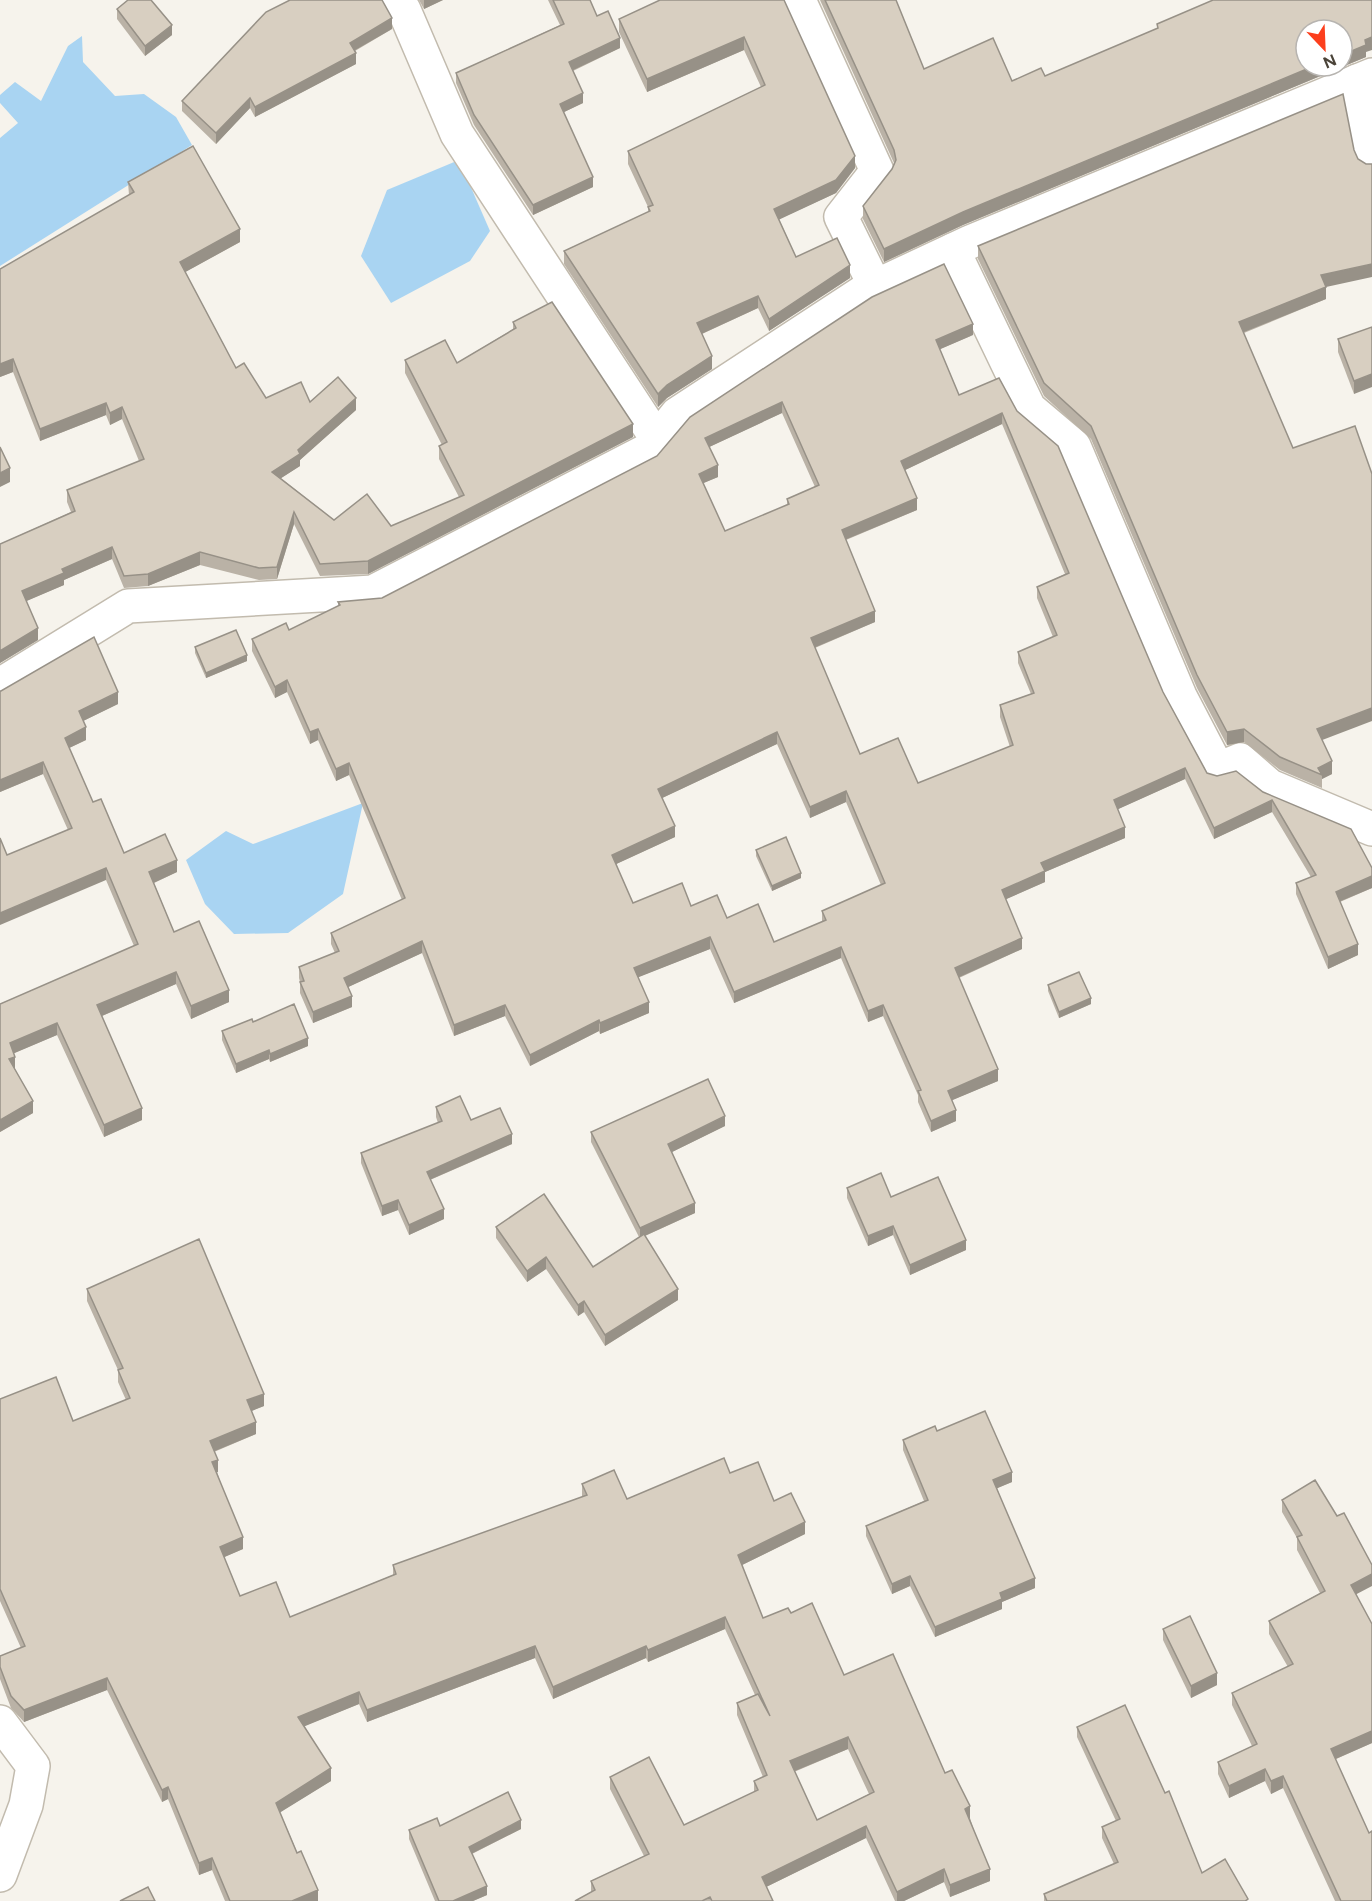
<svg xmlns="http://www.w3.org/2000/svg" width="1372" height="1901" viewBox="0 0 1372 1901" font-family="Figtree,sans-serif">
<rect width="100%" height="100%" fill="#f6f3ec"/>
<g fill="#a9d4f2">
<polygon points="82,36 83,62 115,96 144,94 176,117 192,145 0,266 0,138 18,123 0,103 0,95 15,82 41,101 68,46"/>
<polygon points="459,160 490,231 470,261 391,303 361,256 387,190"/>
<polygon points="363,803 343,894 288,933 234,934 205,904 186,860 226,831 253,844"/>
</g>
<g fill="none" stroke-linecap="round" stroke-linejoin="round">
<g stroke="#c2bbae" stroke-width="36">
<g id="street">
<polyline points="397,0 404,10 457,134 657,439"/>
<polyline points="799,0 877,171 841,217 875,286"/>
<polyline points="1357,81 1372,159"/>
<polyline points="953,250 1029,408 1074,446 1180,696 1218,769 1240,760 1270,786 1372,829"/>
<polyline points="0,685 128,606 373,592 648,450 677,414 863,292 970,242 1372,75"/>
<polyline points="0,1722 33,1766 26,1805 0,1875"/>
</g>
</g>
<use href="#street" stroke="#fff" stroke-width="33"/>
</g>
<g fill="#bab2a6" fill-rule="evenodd">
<polygon points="419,0 443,0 424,9"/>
<polygon points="548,0 590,0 597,16 620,48 573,71 583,103 564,112 593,187 533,215 474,125 456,83 456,73 560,25"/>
<polygon points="784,0 855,168 836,193 779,219 796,257 850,278 769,331 758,308 702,334 712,369 667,398 658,407 564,264 564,251 648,212 648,207 628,164 628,151 761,87 744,50 647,92 619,32 619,19"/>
<polygon points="820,0 896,0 924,69 1012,81 1045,76 1157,29 1157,24 1366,52 1366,57 963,225 884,262 863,219 863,206 892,169 894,163"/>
<polygon points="117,9 172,35 145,56 117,19"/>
<polygon points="392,29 355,51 356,64 255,117 250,108 216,144 182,111 182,101"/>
<polygon points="128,182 240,242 185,272 236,368 266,398 310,402 356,410 300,460 300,466 281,478 334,520 391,526 459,497 439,459 439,446 442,445 405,373 405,360 457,363 513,329 513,322 633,437 368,574 320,576 294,524 277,579 259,580 200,565 148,586 124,588 112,559 64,580 64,585 26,601 38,640 0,663 0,544 71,512 67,502 67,490 139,461 122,419 110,425 106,415 40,441 13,372 0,377 0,269 129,195"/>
<polygon points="978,246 1326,287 1326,299 1244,333 1322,740 1332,774 1322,779 1322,788 1280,770 1244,742 1227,745 1197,688 1091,439 1044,396 978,259"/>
<polygon points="1372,327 1354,394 1338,352 1338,339"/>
<path d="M973,335L940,349L959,395L999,378L1163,692L1207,773L1263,792L1372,868V888L1340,902L1358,955L1328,969L1296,894V883L1311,877L1272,812L1214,839L1185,779L1118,809L1125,838L1045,872V882L1006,899L1022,949L959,978L998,1081L952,1100L956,1121L931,1132L918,1102V1095L883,1016L868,1022L841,958L734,1003L710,949L638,977L649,1013L600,1034L599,1031L530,1066L505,1016L454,1036L422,953L348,987L352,1007L313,1023L300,993V982L299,978V967L335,953L331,944V933L402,900L349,775L336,781L318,740L310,744L287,692L275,698L252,651V639L289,630L338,606V602L382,598L657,456L690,417ZM782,413L815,487L787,499V505L725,531L703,483L718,477L709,447ZM1002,424L1065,574L1037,587V598L1053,637L1018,652V663L1031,694L1000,705V717L1010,747L918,783L860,754L815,648L875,622L846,540L917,510L905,470ZM777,744L810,818L846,802L881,885L822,911V922L774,942L727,918L691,906L633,903L616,864L675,837L662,798Z"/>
<polygon points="195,647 247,661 206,678 195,653"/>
<polygon points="0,691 118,704 83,721 86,740 69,748 93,802 124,853 177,872 154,883 174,932 229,1002 191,1019 176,984 102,1016 142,1120 104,1137 57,1035 14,1053 15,1069 33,1113 0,1132 0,1004 134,946 106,880 7,855 68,830 43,774 0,792"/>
<polygon points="756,850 801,878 772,891 756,856"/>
<polygon points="1048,985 1091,1004 1059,1018 1048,991"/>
<polygon points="253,1022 308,1046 270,1062 269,1059 236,1073 222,1040 222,1031"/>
<polygon points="436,1107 471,1120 512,1144 430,1180 444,1219 409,1235 398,1210 382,1216 361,1163 361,1153 438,1123 436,1117"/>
<polygon points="725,1126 672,1152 695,1213 645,1236 678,1300 605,1346 584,1312 578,1316 546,1269 527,1282 496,1238 496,1227 593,1267 639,1237 591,1142 591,1132"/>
<polygon points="847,1188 966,1250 910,1275 893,1235 868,1246 847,1198"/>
<path d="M87,1289L264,1406L251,1411L256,1434L214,1452L218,1472H217L243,1549L224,1557L240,1596L290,1617L393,1575V1565L582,1497V1484L627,1499L730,1473L774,1501L805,1534L742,1565L763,1618L791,1613L844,1675L945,1773L970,1818L990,1881L950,1897L944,1882L904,1901H895L866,1838L766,1887L773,1901H575L591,1892V1881L644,1856L610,1789V1777L684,1825L754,1792V1781L763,1777L737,1715V1703L755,1695L725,1629L648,1662L646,1658L553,1699L535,1658L367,1722L359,1704L304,1726L331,1781L280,1812L318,1901H225L212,1870L199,1875L168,1799L162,1802L107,1690L24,1722L11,1708L0,1679V1656L21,1648L0,1601V1399L73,1421L126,1400L118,1382V1370L87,1301ZM848,1749L869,1794L817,1820L794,1772Z"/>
<polygon points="937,1431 1012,1482 997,1488 1035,1588 1002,1602 1002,1609 935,1637 910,1586 892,1594 866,1536 866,1526 924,1501 903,1450 903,1440"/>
<polygon points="1282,1500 1356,1595 1372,1624 1372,1743 1336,1759 1372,1901 1335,1901 1283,1788 1271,1794 1265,1781 1229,1798 1218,1774 1218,1762 1252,1746 1232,1705 1232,1693 1288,1667 1269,1634 1269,1621 1320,1593 1297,1550 1297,1538 1282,1512"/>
<polygon points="1163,1629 1217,1685 1191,1698 1163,1640"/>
<polygon points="1077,1727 1202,1873 1248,1901 1044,1901 1044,1894 1114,1864 1102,1838 1102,1827 1116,1821 1077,1737"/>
<polygon points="440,1826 521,1829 472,1854 487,1895 473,1901 435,1901 409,1839 409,1830"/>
</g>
<g fill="#979187">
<polygon points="424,0 443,0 424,9"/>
<polygon points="392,18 392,29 350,53 350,43"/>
<polygon points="172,25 172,35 145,56 145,46"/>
<polygon points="744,37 744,50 647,92 647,79"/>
<polygon points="1372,37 1372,50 1366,52 1366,57 963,225 884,262 884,249 963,212 1314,66 1342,66 1342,55 1365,40"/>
<polygon points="620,38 620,48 569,72 569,62"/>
<polygon points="356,53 356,64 255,117 255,107"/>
<polygon points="583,93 583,103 560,114 560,104"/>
<polygon points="250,98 250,108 216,144 216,133"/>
<polygon points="855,156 855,168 836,193 774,222 774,209"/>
<polygon points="593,177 593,187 533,215 533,205"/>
<polygon points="240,229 240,242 180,275 180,262"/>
<polygon points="1372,264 1372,277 1326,287 1326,299 1239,334 1239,322 1321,275"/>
<polygon points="850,265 850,278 769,331 769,319"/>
<polygon points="758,296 758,308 697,336 697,323"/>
<polygon points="973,324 973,335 936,351 936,340"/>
<polygon points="712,356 712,369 667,398 658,407 658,394 667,385"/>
<polygon points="13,359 13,372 0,377 0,364"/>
<polygon points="1372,374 1372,387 1354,394 1354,381"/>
<polygon points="356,398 356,410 300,460 300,466 272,484 272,472 298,450"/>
<polygon points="782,402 782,413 705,449 705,438"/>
<polygon points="106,403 106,415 40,441 40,429"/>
<polygon points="122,407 122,419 110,425 110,413"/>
<polygon points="1002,413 1002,424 901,472 901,461"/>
<polygon points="633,424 633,437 368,574 368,561"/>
<polygon points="718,465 718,477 699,485 699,474"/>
<polygon points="10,468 10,482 0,487 0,473"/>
<polygon points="917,498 917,510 842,541 842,530"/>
<polygon points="294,512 294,524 277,579 277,567"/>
<polygon points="112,547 112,559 64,580 64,585 22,603 22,591 62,569"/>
<polygon points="200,552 200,565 148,586 148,574"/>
<polygon points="875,611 875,622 811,649 811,638"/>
<polygon points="38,628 38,640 0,663 0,651"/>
<polygon points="247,655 247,661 206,678 206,673"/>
<polygon points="287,680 287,692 275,698 275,687"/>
<polygon points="118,692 118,704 79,723 79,711"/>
<polygon points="1372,708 1372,721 1317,742 1317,729"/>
<polygon points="86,727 86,740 65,750 65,738"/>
<polygon points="318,729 318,740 310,744 310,732"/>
<polygon points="1244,729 1244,742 1227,745 1227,732"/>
<polygon points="777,732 777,744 658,800 658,789"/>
<polygon points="1332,761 1332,774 1322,779 1322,775 1318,768"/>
<polygon points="43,762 43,774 0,792 0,780"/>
<polygon points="349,763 349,775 336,781 336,769"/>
<polygon points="1185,768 1185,779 1114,811 1114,800"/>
<polygon points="846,791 846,802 810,818 810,807"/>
<polygon points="1272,800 1272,812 1214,839 1214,828"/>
<polygon points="675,826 675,837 612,866 612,855"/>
<polygon points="1125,827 1125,838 1045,872 1045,882 1002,901 1002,890 1041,863"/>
<polygon points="177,860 177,872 149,885 149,872"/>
<polygon points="106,868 106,880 0,925 0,913"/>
<polygon points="801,873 801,878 772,891 772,886"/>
<polygon points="1372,876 1372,888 1336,903 1336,892"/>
<polygon points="710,937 710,949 634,979 634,968"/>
<polygon points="1022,938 1022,949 955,979 955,968"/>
<polygon points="422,941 422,953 344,989 344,978"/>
<polygon points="1358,944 1358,955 1328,969 1328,957"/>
<polygon points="841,947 841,958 734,1003 734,992"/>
<polygon points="176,972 176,984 97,1018 97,1005"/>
<polygon points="229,990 229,1002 191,1019 191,1006"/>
<polygon points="352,996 352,1007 313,1023 313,1012"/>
<polygon points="1091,998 1091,1004 1059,1018 1059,1012"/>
<polygon points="649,1002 649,1013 600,1034 600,1023"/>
<polygon points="505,1005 505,1016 454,1036 454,1025"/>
<polygon points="883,1005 883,1016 868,1022 868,1011"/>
<polygon points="599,1020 599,1031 530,1066 530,1055"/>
<polygon points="57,1023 57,1035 10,1055 10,1043"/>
<polygon points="308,1038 308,1046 270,1062 270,1054"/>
<polygon points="269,1050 269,1059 236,1073 236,1064"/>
<polygon points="15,1057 15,1069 9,1059"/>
<polygon points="998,1069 998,1081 948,1102 948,1091"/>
<polygon points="33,1101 33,1113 0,1132 0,1120"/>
<polygon points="142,1108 142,1120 104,1137 104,1125"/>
<polygon points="956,1110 956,1121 931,1132 931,1121"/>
<polygon points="725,1116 725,1126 668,1154 668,1144"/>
<polygon points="512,1134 512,1144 427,1181 427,1172"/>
<polygon points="398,1200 398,1210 382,1216 382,1206"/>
<polygon points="695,1203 695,1213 640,1238 640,1228"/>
<polygon points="444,1209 444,1219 409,1235 409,1225"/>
<polygon points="893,1226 893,1235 868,1246 868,1236"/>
<polygon points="966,1240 966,1250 910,1275 910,1265"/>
<polygon points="546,1257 546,1269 527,1282 527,1271"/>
<polygon points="678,1289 678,1300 605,1346 605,1335"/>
<polygon points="584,1301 584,1312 578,1316 578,1305"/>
<polygon points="264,1394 264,1406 247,1413 247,1400"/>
<polygon points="256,1422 256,1434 210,1453 210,1441"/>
<polygon points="218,1460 218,1472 212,1474 212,1462"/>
<polygon points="1012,1472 1012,1482 993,1490 993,1480"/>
<polygon points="805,1522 805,1534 738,1567 738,1555"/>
<polygon points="243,1537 243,1549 220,1559 220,1547"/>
<polygon points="1372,1574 1372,1586 1351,1597 1351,1585"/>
<polygon points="910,1576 910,1586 892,1594 892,1584"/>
<polygon points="1035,1578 1035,1588 1002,1602 1002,1609 935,1637 935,1627 1000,1593"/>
<polygon points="725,1617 725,1629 648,1662 648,1650"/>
<polygon points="535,1646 535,1658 367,1722 367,1710"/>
<polygon points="646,1646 646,1658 553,1699 553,1687"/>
<polygon points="1217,1673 1217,1685 1191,1698 1191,1686"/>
<polygon points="107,1678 107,1690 24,1722 24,1710"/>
<polygon points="359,1692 359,1704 298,1729 298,1717"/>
<polygon points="1372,1731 1372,1743 1331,1761 1331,1749"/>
<polygon points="848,1737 848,1749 790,1773 790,1761"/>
<polygon points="331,1768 331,1781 276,1815 276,1803"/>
<polygon points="1265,1769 1265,1781 1229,1798 1229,1786"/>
<polygon points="1283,1776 1283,1788 1271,1794 1271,1781"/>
<polygon points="168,1787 168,1799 162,1802 162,1790"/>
<polygon points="970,1806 970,1818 965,1821 965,1809"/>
<polygon points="521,1820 521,1829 469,1855 469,1847"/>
<polygon points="866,1826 866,1838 762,1889 762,1877"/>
<polygon points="212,1858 212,1870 199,1875 199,1863"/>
<polygon points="944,1869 944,1882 904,1901 897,1901 897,1892"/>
<polygon points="990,1869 990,1881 950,1897 950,1885"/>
<polygon points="487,1886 487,1895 473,1901 453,1901"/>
<polygon points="318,1890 318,1901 292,1901"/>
</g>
<g fill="#d8cfc1" stroke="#979187" stroke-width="1.5" fill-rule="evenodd">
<polygon points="128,0 151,0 172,25 145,46 117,9"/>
<polygon points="290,0 382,0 392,18 350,43 356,53 255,107 250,98 216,133 182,101 266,12"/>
<polygon points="553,0 590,0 597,16 608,11 620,38 569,62 583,93 560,104 593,177 533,205 474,115 456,73 564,24"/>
<polygon points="660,0 784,0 855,156 836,180 774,209 796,257 837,238 850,265 769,319 758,296 697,323 712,356 667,385 658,394 564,251 650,211 648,207 653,205 628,151 765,85 744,37 647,79 619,19"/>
<polygon points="825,0 896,0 924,69 993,38 1012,81 1041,68 1045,76 1158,28 1157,24 1213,0 1372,0 1372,37 1365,40 1366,45 1342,55 1342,30 1306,30 1306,66 1314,66 963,212 884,249 863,206 892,169 896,160 894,150"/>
<polygon points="1343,94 1354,150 1358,159 1366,164 1372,164 1372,264 1321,275 1326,287 1239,322 1293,448 1355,426 1372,474 1372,708 1317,729 1332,761 1318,768 1322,775 1280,757 1244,729 1227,732 1197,675 1091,426 1044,383 978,246"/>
<polygon points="193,146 240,229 180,262 236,368 244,363 266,398 301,382 310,402 338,377 356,398 298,450 300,454 272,472 334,520 367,494 391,526 464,495 439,446 447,442 405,360 445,340 457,363 516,328 513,322 552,302 633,424 368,561 320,564 294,512 277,567 259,568 200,552 148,574 124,576 112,547 62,569 64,573 22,591 38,628 0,651 0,544 75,511 67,490 144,459 122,407 110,413 106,403 40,429 13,359 0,364 0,269 134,192 128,182"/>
<path d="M944,264L973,324L936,340L959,395L999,378L1017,411L1058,446L1163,692L1207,773L1217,776L1236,771L1263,792L1351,829L1372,868V876L1336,892L1358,944L1328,957L1296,883L1316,875L1272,800L1214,828L1185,768L1114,800L1125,827L1041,863L1045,871L1002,890L1022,938L955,968L998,1069L948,1091L956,1110L931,1121L918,1091L921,1090L883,1005L868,1011L841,947L734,992L710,937L634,968L649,1002L600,1023L599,1020L530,1055L505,1005L454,1025L422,941L344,978L352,996L313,1012L300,982L304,981L299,967L339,951L331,933L405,898L349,763L336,769L318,729L310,732L287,680L275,687L252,639L286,623L289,630L340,605L338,602L382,598L657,456L690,417L872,297ZM782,402L819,485L787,499L789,504L725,531L699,474L718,465L705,438ZM1002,413L1069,573L1037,587L1057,635L1018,652L1034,693L1000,705L1013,745L918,783L898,738L860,754L811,638L875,611L842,530L917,498L901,461ZM777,732L810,807L846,791L885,883L822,911L826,920L774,942L758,904L727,918L717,895L691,906L682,883L633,903L612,855L675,826L658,789Z"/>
<polygon points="1372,327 1372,374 1354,381 1338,339"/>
<polygon points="0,447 10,468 0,473"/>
<polygon points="236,630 247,655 206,673 195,647"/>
<polygon points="94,637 118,692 79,711 86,727 65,738 93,802 101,799 124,853 165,834 177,860 149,872 174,932 199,921 229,990 191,1006 176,972 97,1005 142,1108 104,1125 57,1023 10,1043 15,1057 9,1059 33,1101 0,1120 0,1004 138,944 106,868 0,913 0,838 7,855 72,828 43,762 0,780 0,691 1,691"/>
<polygon points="786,837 801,873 772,886 756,850"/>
<polygon points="1079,972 1091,998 1059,1012 1048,985"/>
<polygon points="294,1004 308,1038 270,1054 269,1050 236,1064 222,1031 252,1019 253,1022"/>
<polygon points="708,1079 725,1116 668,1144 695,1203 640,1228 591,1132"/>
<polygon points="460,1096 471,1120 500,1108 512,1134 427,1172 444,1209 409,1225 398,1200 382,1206 361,1153 442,1121 436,1107"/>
<polygon points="881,1173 891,1197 938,1177 966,1240 910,1265 893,1226 868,1236 847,1188"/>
<polygon points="544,1194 593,1267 644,1234 678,1289 605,1335 584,1301 578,1305 546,1257 527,1271 496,1227"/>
<path d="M199,1239L264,1394L247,1400L256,1422L210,1441L218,1460L212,1462L243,1537L220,1547L240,1596L276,1582L290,1617L396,1574L393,1565L587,1495L582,1484L614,1470L627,1499L724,1458L730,1473L758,1462L774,1501L791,1493L805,1522L738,1555L763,1618L788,1608L791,1613L812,1603L844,1675L893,1654L945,1773L952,1770L970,1806L965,1809L990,1869L950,1885L944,1869L897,1892L866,1826L762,1877L773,1901H712L710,1897L702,1901H575L595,1890L591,1881L649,1854L610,1777L649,1757L684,1825L758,1790L754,1781L767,1775L737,1703L758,1694L770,1716L725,1617L648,1650L646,1646L553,1687L535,1646L367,1710L359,1692L298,1717L331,1768L276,1803L297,1853L301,1851L318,1890L292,1901H230L212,1858L199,1863L168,1787L162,1790L107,1678L24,1710L11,1696L0,1667V1656L25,1646L0,1589V1399L56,1377L73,1421L130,1398L118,1370L123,1368L87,1289ZM848,1737L874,1792L817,1820L790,1761Z"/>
<polygon points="985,1411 1012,1472 993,1480 1035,1578 1000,1593 1002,1599 935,1627 910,1576 892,1584 866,1526 928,1500 903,1440 935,1426 937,1431"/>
<polygon points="1315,1480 1337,1516 1344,1513 1372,1565 1372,1574 1351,1585 1372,1624 1372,1731 1331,1749 1369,1833 1372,1831 1372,1901 1341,1901 1283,1776 1271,1781 1265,1769 1229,1786 1218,1762 1257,1744 1232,1693 1293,1664 1269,1621 1325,1591 1297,1537 1302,1535 1282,1500"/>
<polygon points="1190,1616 1217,1673 1191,1686 1163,1629"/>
<polygon points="1125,1705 1165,1793 1169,1791 1202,1873 1225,1859 1248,1899 1245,1901 1047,1901 1044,1894 1118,1862 1102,1827 1120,1819 1077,1727"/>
<polygon points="508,1792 521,1820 469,1847 487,1886 453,1901 439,1901 409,1830 437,1818 440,1826"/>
<polygon points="148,1887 155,1901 120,1901"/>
</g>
<g transform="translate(1324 48) rotate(157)"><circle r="28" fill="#ffffff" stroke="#b7b4b0" stroke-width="1.5"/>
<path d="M0-4.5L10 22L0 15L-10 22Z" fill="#fc3f1d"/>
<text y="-9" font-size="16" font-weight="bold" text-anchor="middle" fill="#4b4439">N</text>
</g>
</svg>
